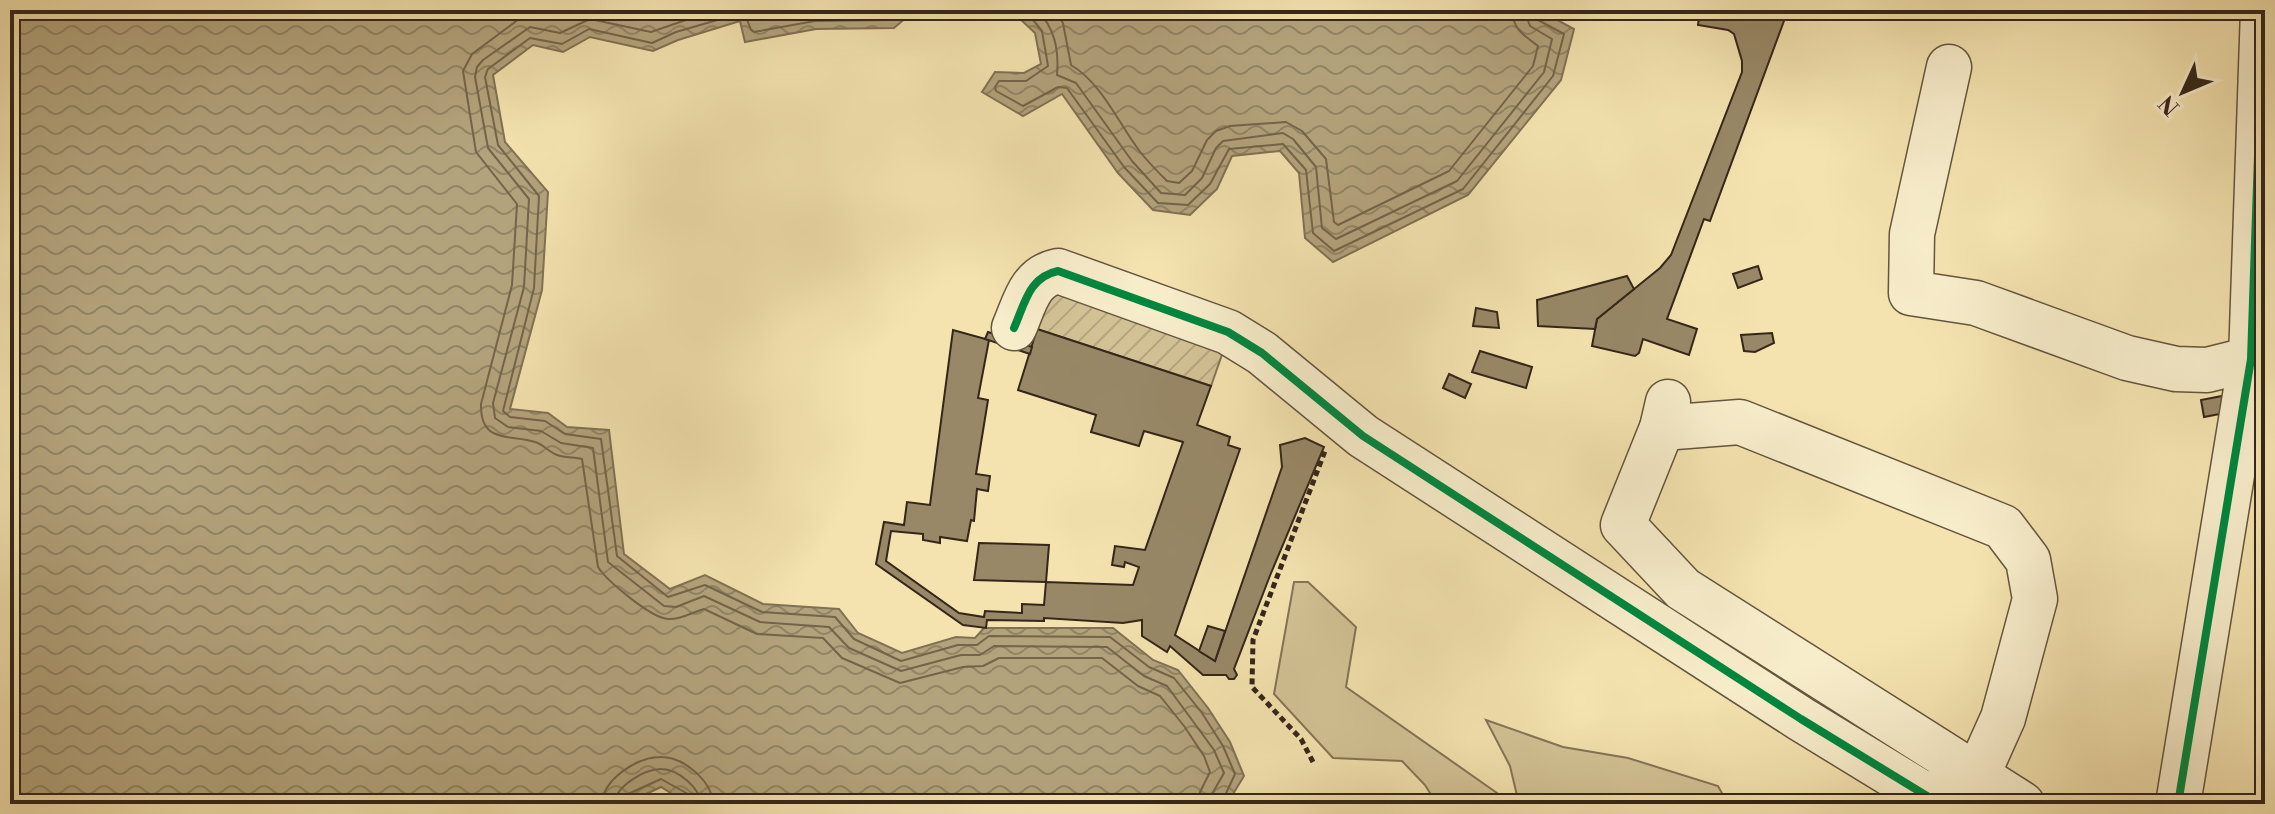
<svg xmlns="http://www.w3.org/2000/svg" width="2275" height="814" viewBox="0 0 2275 814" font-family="'Libre Bodoni',serif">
<defs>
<pattern id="forest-firs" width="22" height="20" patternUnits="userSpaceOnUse" patternTransform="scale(2)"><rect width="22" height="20" fill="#d3c396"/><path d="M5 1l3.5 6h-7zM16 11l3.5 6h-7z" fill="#b6a781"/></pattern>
<pattern id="garden-furrows" width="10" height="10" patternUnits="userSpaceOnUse" patternTransform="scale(2)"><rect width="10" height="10" fill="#d3c396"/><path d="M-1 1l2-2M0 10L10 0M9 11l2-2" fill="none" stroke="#b6a781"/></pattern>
<pattern id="water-waves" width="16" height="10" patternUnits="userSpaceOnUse" patternTransform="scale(2)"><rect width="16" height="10" fill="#b3a37c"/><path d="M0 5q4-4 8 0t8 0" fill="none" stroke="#928565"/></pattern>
</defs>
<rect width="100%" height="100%" fill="#f4e3af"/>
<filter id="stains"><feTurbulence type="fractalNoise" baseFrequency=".0025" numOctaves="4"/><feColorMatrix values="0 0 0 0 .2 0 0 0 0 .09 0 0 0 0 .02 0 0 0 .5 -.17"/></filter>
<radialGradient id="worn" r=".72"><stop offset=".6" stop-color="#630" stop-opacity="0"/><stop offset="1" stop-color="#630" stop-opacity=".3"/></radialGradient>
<g fill="#d3c396" stroke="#847458" stroke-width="2">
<polygon points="1294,582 1308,582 1356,627 1346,687 1507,800 1508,804 1437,804 1425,785 1402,761 1333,758 1274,694"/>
<polygon points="1486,720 1563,747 1628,758 1718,786 1728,804 1519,804 1510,766"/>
</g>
<polygon fill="url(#forest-firs)" stroke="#847458" stroke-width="2" points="2152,10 2246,10 2245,18"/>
<polygon fill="url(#garden-furrows)" stroke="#847458" stroke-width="2" points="1048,291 1224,349 1211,386 1037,329 1033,312"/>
<g fill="url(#water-waves)" stroke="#807154" stroke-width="2">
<polygon points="10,10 915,10 894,28 816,29 745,42 740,21 678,40 653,51 590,37 563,52 533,45 493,75 505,142 548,192 542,290 510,409 548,413 567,427 609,430 624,554 670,589 705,575 763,604 839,609 858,633 902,653 956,637 975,638 984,628 1113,628 1153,660 1178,670 1208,708 1230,742 1244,776 1227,804 688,804 661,787 625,804 10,804"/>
<polygon points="1017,10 1539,10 1574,29 1561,80 1468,195 1333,262 1305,238 1299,173 1280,151 1232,156 1217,189 1190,215 1153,210 1118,173 1062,94 1023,116 982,92 995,72 1024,73 1041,64 1035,33 1017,16"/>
</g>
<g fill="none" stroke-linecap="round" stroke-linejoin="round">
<g stroke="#74644a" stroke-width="2">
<path d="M576,10L558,20L534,15L519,19L472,54L463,71L476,152L517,204L512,285L481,404C480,444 509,434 535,442C543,444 549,452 557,455C565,458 574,457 582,459L598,567C607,581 651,618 668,619C681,620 692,612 704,609L757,634L823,638L842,658L900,683L963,667L983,666L999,658H1102L1138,686L1160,696L1184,726L1204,756L1210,772L1200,792L1199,804"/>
<polyline points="715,10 651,32 590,19 560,33 530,27 483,60 477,67 475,77 488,148 529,199 524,287 493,403 495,418 508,427 541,431 561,443 593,448 608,562 664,606 676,607 704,596 760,622 829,627 849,648 901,671 961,655 980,655 994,646 1107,647 1144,676 1167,686 1214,750 1224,773 1212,794 1211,804"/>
<polyline points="753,10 762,20 815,11 884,10"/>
<polyline points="903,10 890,20 815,21 754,32 751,30 746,17 738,14 676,32 652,43 589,29 562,44 530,38 488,69 485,77 498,145 539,196 534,288 503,411 510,417 545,421 565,434 601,439 617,556 668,597 705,585 762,612 835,617 854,639 901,661 958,645 977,645 989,636 1110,637 1149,667 1174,678 1202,713 1223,746 1235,774 1221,804"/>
<polyline points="1025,10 1042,31 1048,66 1026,81 999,81 995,87 996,91 1023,106 1058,87 1067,88 1124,167 1158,203 1188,205 1210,184 1229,149 1283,144 1306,170 1313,233 1334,251 1463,189 1553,76 1564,34 1538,20 1534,10"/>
<path d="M1037,10C1055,28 1059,50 1057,75L1076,83L1132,161L1161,193L1185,195L1202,178L1216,148L1223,141L1283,133L1293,139L1316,167L1322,228L1336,239L1457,181L1544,72L1552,39L1530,26L1524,10"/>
<path d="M1054,10L1063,23L1071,65C1103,84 1119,125 1141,153C1149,163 1158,172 1167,181L1179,183L1192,171L1207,140L1216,131L1230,126L1286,122L1302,131L1326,159L1334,222L1338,225L1449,171L1533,66L1538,46C1524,35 1513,30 1512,10"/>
<path d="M602,804C603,779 637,757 661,757C684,757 712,781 713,804"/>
<path d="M614,804C615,787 644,769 661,769C678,769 700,788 701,804"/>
<polyline points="624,804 628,794 661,779 688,794 691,804"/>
</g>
</g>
<g fill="#988867" stroke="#342619" stroke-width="2">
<polygon points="1700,10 1788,10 1710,221 1704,219 1667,319 1697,329 1689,355 1643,339 1639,353 1635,356 1592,346 1597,319 1660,268 1671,255 1742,72 1742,61 1734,34 1728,30 1698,25"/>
<polygon points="1758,266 1762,279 1738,288 1733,274"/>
<polygon points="1627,276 1634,289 1597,319 1595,329 1538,326 1537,300"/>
<polygon points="1476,308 1497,312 1499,328 1473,326"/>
<polygon points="1037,329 1211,386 1197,425 1230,437 1228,445 1240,449 1175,635 1215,661 1282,467 1280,445 1305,438 1324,447 1271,573 1234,669 1237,675 1234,679 1229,679 1226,675 1203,675 1170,646 1167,652 1142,636 1142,620 1123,623 1044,618 1044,621 987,620 986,628 963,625 876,564 884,522 904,525 907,502 930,505 953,330 989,340 978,398 988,400 976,474 990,476 988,491 977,489 974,521 971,520 967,541 940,537 940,543 923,540 923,534 891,531 886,561 959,613 984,617 985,611 1022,613 1022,604 1044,605 1046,582 1133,585 1139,567 1125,562 1124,567 1112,565 1115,546 1145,550 1183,442 1144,431 1139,446 1091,432 1096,415 1018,390"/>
<polygon points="988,332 1032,347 1030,354 985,339"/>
<polygon points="1772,333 1774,343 1755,352 1744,351 1741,335"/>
<polygon points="1480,351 1532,367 1526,388 1472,372"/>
<polygon points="1449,374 1471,384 1465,398 1443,388"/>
<polygon points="2222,396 2225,413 2204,417 2201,400"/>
<polygon points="979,543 1049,545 1046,582 974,580"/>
<polygon points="1208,626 1225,631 1215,661 1199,651"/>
</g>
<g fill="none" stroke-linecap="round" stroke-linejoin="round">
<g stroke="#64553e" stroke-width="47">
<g id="minor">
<polyline points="1949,67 1912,234 1911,293 1976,303 2127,358 2176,369 2207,370 2251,359"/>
<path d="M1014,328C1025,303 1029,277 1058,271L1228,332L1262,353L1363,436L1801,719L1940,804"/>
<polyline points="1668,402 1662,428 1623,525 1683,589 2022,804"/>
<polyline points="1662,428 1740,422 2003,527 2028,560 2035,599 2003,718 1977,776 1926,796"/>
<polyline points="2178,804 2251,359 2263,10"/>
</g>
</g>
<polyline stroke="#342619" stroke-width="5" stroke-dasharray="6 4" stroke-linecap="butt" points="1313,762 1301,739 1252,687 1253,640 1325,451"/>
<use href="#minor" stroke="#f8edcb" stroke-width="44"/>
<g stroke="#f8edcb" stroke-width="13">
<g id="cycleway">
<path d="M1014,328C1025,303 1029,277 1058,271L1228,332L1262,353L1363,436L1801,719L1940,804"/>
<polyline points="2178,804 2251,359 2263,10"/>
</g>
</g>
<use href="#cycleway" stroke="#00873e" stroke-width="8"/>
</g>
<rect width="2275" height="814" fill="none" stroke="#f4e3af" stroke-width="40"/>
<rect x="12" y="12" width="2251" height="790" fill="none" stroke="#342619" stroke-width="4"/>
<rect x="20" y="20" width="2235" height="774" fill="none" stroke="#342619" stroke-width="2"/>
<g transform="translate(2183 92) rotate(226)" stroke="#f8edcb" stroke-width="6" paint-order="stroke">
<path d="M0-6L14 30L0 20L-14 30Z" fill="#342619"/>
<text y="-12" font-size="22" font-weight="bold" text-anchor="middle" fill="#342619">N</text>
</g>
<rect width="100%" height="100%" filter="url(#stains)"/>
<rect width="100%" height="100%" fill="url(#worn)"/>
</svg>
